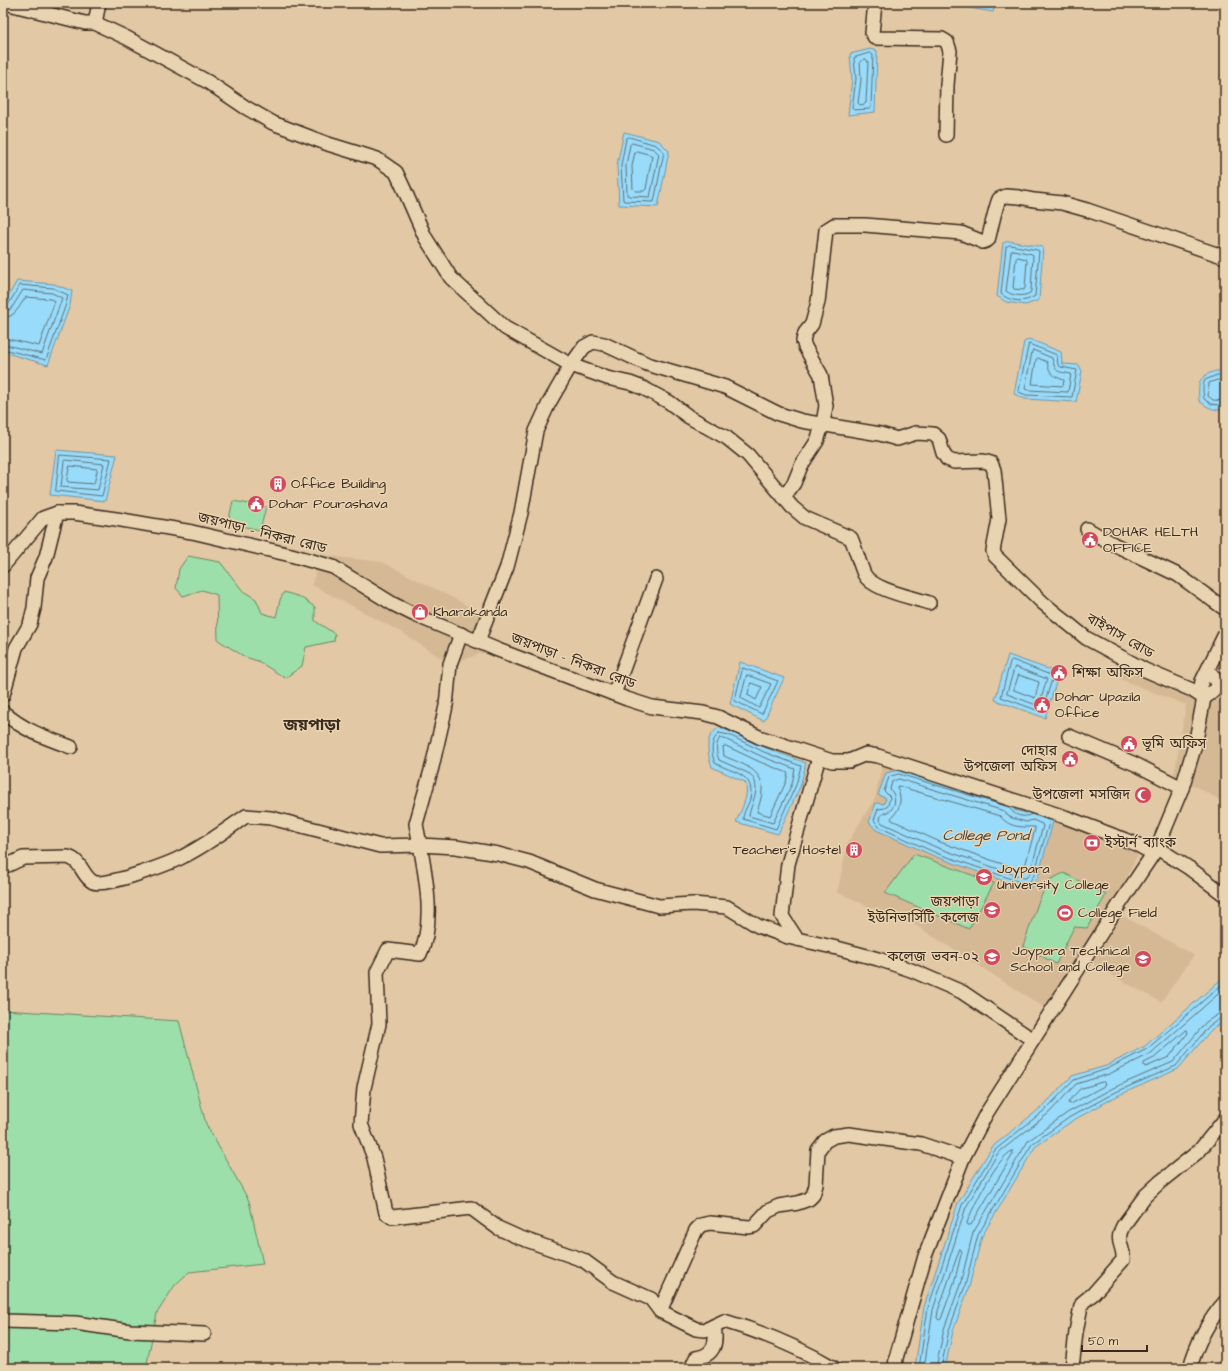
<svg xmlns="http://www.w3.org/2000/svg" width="1228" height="1371" viewBox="0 0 1228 1371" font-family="'Architects Daughter','Noto Sans Bengali',sans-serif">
<rect width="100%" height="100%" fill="#e2c8a4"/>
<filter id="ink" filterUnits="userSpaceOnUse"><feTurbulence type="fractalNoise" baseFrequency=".025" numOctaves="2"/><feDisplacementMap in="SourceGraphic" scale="8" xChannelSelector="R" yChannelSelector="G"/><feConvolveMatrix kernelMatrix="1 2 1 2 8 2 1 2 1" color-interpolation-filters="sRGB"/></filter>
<g filter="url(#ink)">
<g fill="#d5b995">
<polygon points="320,555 382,562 461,602 491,621 483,653 450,664 401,632 312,585"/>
<polygon points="1225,638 1225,671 1212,666"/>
<polygon points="1113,666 1199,699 1181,783 1173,781 1186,705 1110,675"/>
<polygon points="1211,698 1225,703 1225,803 1188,782"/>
<polygon points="883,761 1140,849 1103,927 1048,1010 912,923 867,906 842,894 837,893 848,842 875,798"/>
<polygon points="1123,916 1194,955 1161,1002 1091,964"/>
</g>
<g fill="#9cdfaa" stroke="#6c8464">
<polygon points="233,501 266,507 260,530 228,523"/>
<polygon points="188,556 220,562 243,591 256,599 262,613 276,617 280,600 284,592 300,597 315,607 315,621 335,634 334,641 306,647 302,666 285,678 258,661 245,657 218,640 217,595 202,590 183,596 176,588 179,569"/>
<polygon points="914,854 994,883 969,929 885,893"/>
<polygon points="1064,873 1106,895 1087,928 1074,927 1056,964 1023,946 1038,903 1049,880"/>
<polygon points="3,1010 179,1021 206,1124 249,1201 263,1264 189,1272 175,1285 157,1313 146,1368 3,1368"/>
</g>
<g fill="#98dbfa" stroke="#7394a2">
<polygon points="958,3 995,3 993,12 958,6"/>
<polygon points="870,49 877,51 875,112 848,115 852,79 850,54"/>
<polygon points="624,132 659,141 669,151 658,207 619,205 617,165"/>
<polygon points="1009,241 1043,247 1039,300 1026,305 1006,302 997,296 1003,243"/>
<polygon points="17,281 54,284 72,291 70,305 48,365 3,352 3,305"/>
<polygon points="1029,339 1061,352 1062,364 1079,365 1082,371 1076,402 1025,399 1014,394 1024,342"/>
<path d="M1216,371H1225V409C1215,412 1207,407 1199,401C1198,383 1198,376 1216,371Z"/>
<polygon points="56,450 117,455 105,501 50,495"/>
<polygon points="1008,655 1059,673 1045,718 995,700"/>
<polygon points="740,662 784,678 764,721 730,704"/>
<path d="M718,728L730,731L766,748L806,763L800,787L778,834L736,822C741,810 750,795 745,782L712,767C709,758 705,744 711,735C713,732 716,730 718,728Z"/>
<polygon points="899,770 1015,805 1014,810 1026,813 1028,809 1054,818 1038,877 1029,890 934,856 876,830 869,822 876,803 884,804 886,798 878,795 886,773"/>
<polygon points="1225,976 1225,1020 1212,1029 1178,1069 1117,1096 1072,1121 1035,1147 982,1236 969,1287 953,1331 945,1368 915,1368 924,1307 958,1203 992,1147 1043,1106 1072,1076 1106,1066 1145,1046"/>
</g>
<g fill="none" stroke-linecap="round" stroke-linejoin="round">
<g stroke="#607176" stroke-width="1">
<polygon points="870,53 873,55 871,108 869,109 854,110 852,108 856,79 854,58"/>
<polygon points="866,59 868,62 866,103 865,104 860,105 858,103 861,80 860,62"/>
<polygon points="629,137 656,145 664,152 654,202 625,201 623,200 621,165 626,139"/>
<polygon points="632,143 654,149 659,154 650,197 629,196 627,195 626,165 630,145"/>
<polygon points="637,151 651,155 652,156 646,189 644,191 635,191 633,189 632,166 635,152"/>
<path d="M1010,245L1037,250L1039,251L1035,296C1026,303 1010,302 1001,294L1006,247Z"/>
<path d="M1013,250L1032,254L1033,255L1031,291L1030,293C1023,297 1012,296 1006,291L1011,252Z"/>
<polygon points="1018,257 1026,259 1027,261 1025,288 1024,290 1014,289 1013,287 1016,259"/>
<polyline points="3,307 8,305 20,285 53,288 68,295 66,304 46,360 3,349"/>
<polyline points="3,312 11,309 23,290 52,293 62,298 42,354 3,344"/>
<path d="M3,318C16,317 19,306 26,297L50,299L55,301L39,346L3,338"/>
<polygon points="1029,344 1057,355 1058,365 1061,367 1077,370 1072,397 1026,395 1019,392"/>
<path d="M1033,350L1052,358C1056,374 1057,371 1071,374L1068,392L1028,390L1025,389L1032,352Z"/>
<path d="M1038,358L1047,362C1049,373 1054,377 1064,380L1063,386L1032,384L1036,360Z"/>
<path d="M1225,375H1217L1205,380C1202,386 1203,392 1204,399L1211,404L1225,406"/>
<polyline points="1225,380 1217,380 1209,383 1208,396 1213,400 1225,401"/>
<polygon points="60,455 111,459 102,496 56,491"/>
<polygon points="65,460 104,464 98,490 61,487 64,461"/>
<polygon points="70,466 97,469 97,471 94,484 68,482 67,480"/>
<polygon points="1012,660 1053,676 1042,712 1001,697 1010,662"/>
<polygon points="1015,667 1047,679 1039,706 1007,694"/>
<polygon points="743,668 778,681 762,714 735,701"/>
<polygon points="747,675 771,684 759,708 741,698"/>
<polygon points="1019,675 1039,682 1035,698 1014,690"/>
<polygon points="751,683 762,687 756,700 748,695"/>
<path d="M719,733L729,735L764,752L801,766L796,785L776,829L743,819C743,812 748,806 750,799C756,773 732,773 715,763C711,753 710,741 719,733Z"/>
<path d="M720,738L727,740L763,757L795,769L792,784L773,823L749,816C751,802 763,787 750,774L719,760C716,753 715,744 720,738Z"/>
<path d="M726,746L760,762L788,773L786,782L770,816L757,812C759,804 762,798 762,790C764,769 739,763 724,756L723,747Z"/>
<path d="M899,774L1009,807C1013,815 1023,819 1032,814L1048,820L1049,823L1034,875L1028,884H1026L936,853L879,827L874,820L878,809L885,808L888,806L890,797L884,791L889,777Z"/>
<path d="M899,779L1004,811L1008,816L1012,818L1026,822L1033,820L1042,824L1043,826L1030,873L1026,878H1024L938,848L882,823L880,820L881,815L891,810C896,803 896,796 890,789L892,782Z"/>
<path d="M898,786L1000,816C1010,828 1020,827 1035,827V829L1024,870L1022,871L940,842L892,820L891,818C900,810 903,799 897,788Z"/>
<polygon points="1187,1030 1188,1033 1169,1057 1146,1067 1144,1066 1144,1063 1154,1058"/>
<polygon points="1103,1082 1105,1083 1104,1086 1071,1104 1068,1103 1069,1101 1080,1089"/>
<path d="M1012,1151L1013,1154L971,1225H968L967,1223C972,1208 998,1156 1012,1151Z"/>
<polygon points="960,1249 962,1251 954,1283 941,1319 939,1320 937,1318 938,1311"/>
<polyline points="919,1368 928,1308 962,1205 995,1150 1046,1109 1074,1080 1107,1069 1147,1049 1225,982"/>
<polyline points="924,1368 933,1310 966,1207 998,1153 1049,1113 1076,1084 1109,1074 1150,1054 1225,988"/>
<polyline points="936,1368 944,1329 960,1285 973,1233 1028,1141 1067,1113 1113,1088 1173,1062 1206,1022 1220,1013 1225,1012"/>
<polyline points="941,1368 949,1330 965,1286 978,1235 1032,1144 1070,1117 1116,1092 1176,1066 1209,1026 1221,1018 1225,1017"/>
</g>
<g stroke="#3b2a1e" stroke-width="16">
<g id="minor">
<path d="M5,3L85,23H95L127,38L208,82L245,107L273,123L328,144L377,159L396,172L404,189L425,237L451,278L505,328L571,365L607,378L630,383L643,388L669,402L689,417L727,438L748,455L792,507L805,518L851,538C856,550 859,562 864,574C872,590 912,597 929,603"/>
<polyline points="875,3 872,33 875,38 942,39 947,42 950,51 947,85 946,135"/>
<polyline points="95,23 99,3"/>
<path d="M784,497L794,483L801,466L817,441L823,423L826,406L821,375L805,347L803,341L805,333L812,324L818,302L826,230L834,225H865L961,233L983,242L988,240C992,226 994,212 999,199L1006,196L1019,197L1034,200L1062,203L1087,210L1225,257"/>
<polyline points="1087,529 1113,544 1178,575 1225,609"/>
<polyline points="3,566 43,518 57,513 74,513 116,519 192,532 291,555 333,567 393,604 415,615 498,650 627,699 652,707 703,713 718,717 759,737 832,761 849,761 866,754 878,756 1065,817 1136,844 1152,853"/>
<polyline points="461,634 450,664 446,706 432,767 416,824 420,845 456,847 498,854 529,862 595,889 659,906 693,904 727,907 758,926 788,937 837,948 878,959 911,970 962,992 1033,1040"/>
<polyline points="1225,634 1202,681 1201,687 1204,698 1195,745 1182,788 1157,848 1189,868 1225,895"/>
<path d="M478,641L507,567L521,513L536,431L549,403L571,365L584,347L593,342L604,344L647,364L725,387L779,414L802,421L880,434L897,439L916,433L933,434L939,439L943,453L947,459L954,462L983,461L991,463L994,470L999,519L993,551L995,556L1043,603L1086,638L1145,670L1192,690L1204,698C1221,688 1219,683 1208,670"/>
<polyline points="614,694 656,579"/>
<polyline points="3,695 16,648 30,624 34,608 37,578 46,557 57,513"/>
<path d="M3,712C23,730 46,738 71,747"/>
<polyline points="1069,736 1135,764 1182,788"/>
<path d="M3,865H8L23,858L68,857C82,861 82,876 93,882C105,888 171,863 184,856C206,845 226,830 246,816L271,818L380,846L420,845C426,878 435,923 420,954L388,950L377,972L379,1024L364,1088L361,1124L374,1158L386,1213L392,1217L471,1208L498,1228L518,1237L583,1260L613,1282L651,1299L660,1311L696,1329L705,1330L724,1321C762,1332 800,1348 834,1368"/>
<polyline points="797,939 782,916 788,864 819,757"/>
<polyline points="660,1311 696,1230 701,1225 710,1223 749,1227 754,1226 768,1211 779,1206 798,1203 809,1199 813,1195 816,1185 818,1150 825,1141 834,1136 849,1134 906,1142 921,1144 963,1158"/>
<polyline points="3,1321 75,1323 130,1331 204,1334"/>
<path d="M691,1368L696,1358C715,1355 717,1343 714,1326"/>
<polyline points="895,1368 896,1358 925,1256 963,1158 986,1114 1117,908 1157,848"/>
<path d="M1072,1368L1076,1332L1081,1306L1083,1302L1093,1294L1123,1260C1125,1246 1114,1243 1123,1226L1145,1196L1160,1182L1199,1151L1225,1119"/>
<path d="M1190,1368C1196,1345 1209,1319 1225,1302"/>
</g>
</g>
<use href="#minor" stroke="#e9d4b2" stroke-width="13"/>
</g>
</g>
<defs>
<g id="building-disc" transform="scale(0.9)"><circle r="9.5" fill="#d1495b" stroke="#e9d4b2"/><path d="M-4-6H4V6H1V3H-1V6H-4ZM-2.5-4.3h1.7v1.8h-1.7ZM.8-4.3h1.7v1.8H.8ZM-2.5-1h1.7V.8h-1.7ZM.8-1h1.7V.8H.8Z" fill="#fff"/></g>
<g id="civic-disc" transform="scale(0.9)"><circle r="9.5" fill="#d1495b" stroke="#e9d4b2"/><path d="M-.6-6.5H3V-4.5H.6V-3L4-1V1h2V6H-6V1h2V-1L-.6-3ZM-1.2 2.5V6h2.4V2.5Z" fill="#fff"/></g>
<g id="shop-disc" transform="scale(0.9)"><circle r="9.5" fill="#d1495b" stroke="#e9d4b2"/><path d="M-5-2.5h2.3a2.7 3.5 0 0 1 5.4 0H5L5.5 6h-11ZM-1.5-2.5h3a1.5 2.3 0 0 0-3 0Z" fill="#fff"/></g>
<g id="mosque-disc" transform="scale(0.9)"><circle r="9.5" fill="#d1495b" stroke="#e9d4b2"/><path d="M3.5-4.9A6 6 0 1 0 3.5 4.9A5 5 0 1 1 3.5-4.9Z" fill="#fff"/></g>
<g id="bank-disc" transform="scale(0.9)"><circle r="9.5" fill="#d1495b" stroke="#e9d4b2"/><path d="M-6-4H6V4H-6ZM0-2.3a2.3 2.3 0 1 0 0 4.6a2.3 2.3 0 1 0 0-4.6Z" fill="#fff"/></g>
<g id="university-disc" transform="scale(0.9)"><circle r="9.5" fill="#d1495b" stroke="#e9d4b2"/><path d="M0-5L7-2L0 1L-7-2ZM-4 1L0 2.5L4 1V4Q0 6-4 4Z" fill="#fff"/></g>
<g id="stadium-disc" transform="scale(0.9)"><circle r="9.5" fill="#d1495b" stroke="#e9d4b2"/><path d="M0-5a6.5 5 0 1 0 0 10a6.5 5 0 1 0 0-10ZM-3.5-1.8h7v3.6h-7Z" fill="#fff"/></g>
</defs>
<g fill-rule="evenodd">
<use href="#building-disc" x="278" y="484"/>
<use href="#civic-disc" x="256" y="504"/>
<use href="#civic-disc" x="1090" y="540"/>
<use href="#shop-disc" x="420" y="612"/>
<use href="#civic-disc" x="1059" y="673"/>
<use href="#civic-disc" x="1042" y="705"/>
<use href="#civic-disc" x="1129" y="744"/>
<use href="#civic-disc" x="1070" y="759"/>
<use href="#mosque-disc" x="1143" y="795"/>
<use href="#bank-disc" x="1092" y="843"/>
<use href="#building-disc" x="854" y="850"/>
<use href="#university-disc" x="984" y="877"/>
<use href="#university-disc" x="992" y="910"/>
<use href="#stadium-disc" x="1065" y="913"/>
<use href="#university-disc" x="992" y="957"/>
<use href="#university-disc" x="1143" y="959"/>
</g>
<g text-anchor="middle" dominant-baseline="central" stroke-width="3" stroke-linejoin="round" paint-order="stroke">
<g font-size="14" fill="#3b2a1e" stroke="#e9d4b2" text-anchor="start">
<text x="291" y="484">Office Building</text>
<text x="269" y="504">Dohar Pourashava</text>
<text x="1103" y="532">DOHAR HELTH<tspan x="1103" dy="16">OFFICE</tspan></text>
<text x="433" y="612">Kharakanda</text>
<text x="1072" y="673">শিক্ষা অফিস</text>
<text x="1055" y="697">Dohar Upazila<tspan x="1055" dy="16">Office</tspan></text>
<text x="1142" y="744">ভূমি অফিস</text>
<text x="1057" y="751" text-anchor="end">দোহার<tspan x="1057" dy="16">উপজেলা অফিস</tspan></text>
<text x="1130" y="795" text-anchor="end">উপজেলা মসজিদ</text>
<text x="1105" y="843">ইস্টার্ন ব্যাংক</text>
<text x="841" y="850" text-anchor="end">Teacher's Hostel</text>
<text x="997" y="869">Joypara<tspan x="997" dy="16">University College</tspan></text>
<text x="979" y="902" text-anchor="end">জয়পাড়া<tspan x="979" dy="16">ইউনিভার্সিটি কলেজ</tspan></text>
<text x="1078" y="913">College Field</text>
<text x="1130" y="951" text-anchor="end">Joypara Technical<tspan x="1130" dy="16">School and College</tspan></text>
<text x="979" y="957" text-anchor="end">কলেজ ভবন-০২</text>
</g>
<g font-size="14" fill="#3b2a1e" stroke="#e9d4b2">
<text transform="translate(262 533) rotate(14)">জয়পাড়া - নিকরা রোড</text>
<text transform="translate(1120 636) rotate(30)">বাইপাস রোড</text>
<text transform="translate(573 661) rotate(21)">জয়পাড়া - নিকরা রোড</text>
</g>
<g font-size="15" font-style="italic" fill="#49453f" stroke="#e9d4b2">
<text x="986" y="835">College Pond</text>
</g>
<g font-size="16" font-weight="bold" fill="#3b2a1e" stroke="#e9d4b2">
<text x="312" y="725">জয়পাড়া</text>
</g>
</g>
<rect width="1228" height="1371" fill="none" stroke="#e9d4b2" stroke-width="16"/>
<rect x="8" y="8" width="1212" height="1355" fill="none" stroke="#3b2a1e" stroke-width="1.5" filter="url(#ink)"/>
<path d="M1082 1345v6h65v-6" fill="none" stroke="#3b2a1e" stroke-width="2"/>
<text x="1088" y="1345" font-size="12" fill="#3b2a1e" stroke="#e9d4b2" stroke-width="3" paint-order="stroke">50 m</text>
</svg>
